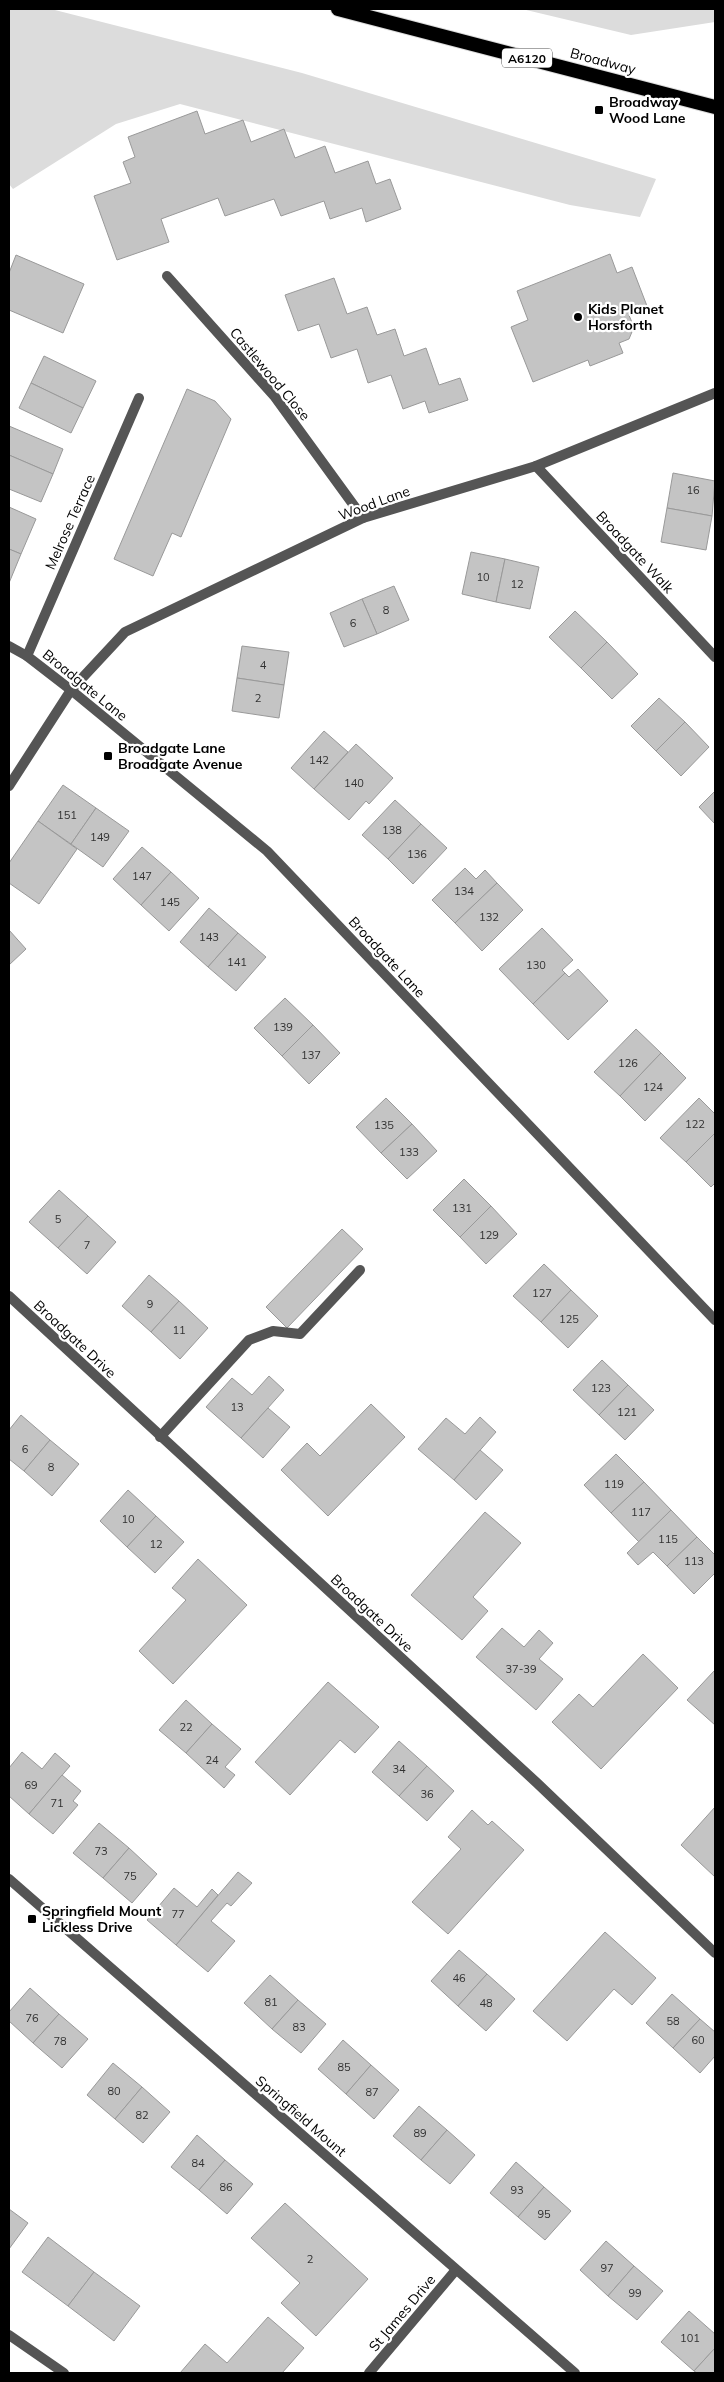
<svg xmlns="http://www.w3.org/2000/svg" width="724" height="2382" viewBox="0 0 724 2382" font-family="Mulish,sans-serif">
<rect width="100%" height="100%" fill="#fff"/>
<g fill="#dcdcdc">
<polygon points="9,9 51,9 302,73 656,179 640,217 570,205 180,104 116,124 13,189 9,184"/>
<polygon points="522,9 715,9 715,22 631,35"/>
</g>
<g fill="#c4c4c4" stroke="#999">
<polygon points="197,111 205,134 243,120 251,142 284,129 295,158 325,146 335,173 368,161 376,184 390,179 401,209 366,222 362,208 330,219 324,201 281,216 274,199 225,216 218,198 161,219 169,242 117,260 94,196 131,183 123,162 135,157 128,137"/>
<polygon points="610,254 617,273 632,267 647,306 628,313 634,327 629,339 619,343 623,353 590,366 588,360 533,382 511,327 528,320 517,291"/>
<polygon points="16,255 84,284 63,333 9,310 9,273"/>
<polygon points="334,278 347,314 367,307 377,335 395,329 404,356 426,348 439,385 460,378 468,400 429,413 425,401 403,409 391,375 368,383 357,349 331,358 319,324 298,331 285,295"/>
<polygon points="44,356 96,381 83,408 31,383"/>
<polygon points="31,383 83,408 71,433 19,408"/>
<polygon points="187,389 215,401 231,419 181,537 172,533 153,576 114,559"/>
<polygon points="9,426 63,449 53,474 9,455"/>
<polygon points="9,455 53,474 41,502 9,489"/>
<polygon points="673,473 715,481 712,516 667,508"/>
<polygon points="9,507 36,519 21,554 9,549"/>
<polygon points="667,508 712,516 706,550 661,542"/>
<polygon points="9,549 21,554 9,583"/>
<polygon points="471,552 505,559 496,602 462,594"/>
<polygon points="505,559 539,567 530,609 496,602"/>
<polygon points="394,586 409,620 377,634 362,599"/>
<polygon points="362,599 377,634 344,647 330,613"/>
<polygon points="575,611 607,642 581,668 549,637"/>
<polygon points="607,642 638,674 612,699 581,668"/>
<polygon points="242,646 289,652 284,685 237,678"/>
<polygon points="237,678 284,685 279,718 232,711"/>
<polygon points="659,698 685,722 656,751 631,726"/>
<polygon points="685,722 709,747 681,776 656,751"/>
<polygon points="324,731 348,752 314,789 291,768"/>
<polygon points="356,744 393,778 369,804 366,801 349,820 314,789"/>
<polygon points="63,785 96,808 71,844 38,821"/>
<polygon points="715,791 715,824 699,807"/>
<polygon points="395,800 421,824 388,859 362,835"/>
<polygon points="96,808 129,831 103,867 71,844"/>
<polygon points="38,821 77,849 39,904 9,883 9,863"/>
<polygon points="421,824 447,848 413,884 388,859"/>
<polygon points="142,847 171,872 141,905 113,879"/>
<polygon points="465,868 476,879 485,870 497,883 455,923 432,900"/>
<polygon points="171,872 199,898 169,931 141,905"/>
<polygon points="497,883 523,910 482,951 455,923"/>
<polygon points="209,908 238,933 208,967 180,942"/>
<polygon points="542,928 573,960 562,970 565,973 533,1004 499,969"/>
<polygon points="9,930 26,949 9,965"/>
<polygon points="238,933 266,957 236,991 208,967"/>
<polygon points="578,969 608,1001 568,1040 533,1004 565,973 569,977"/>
<polygon points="285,998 313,1025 282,1056 254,1028"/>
<polygon points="313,1025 340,1053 309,1084 282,1056"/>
<polygon points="636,1029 661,1053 620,1096 594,1072"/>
<polygon points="661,1053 686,1078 645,1121 620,1096"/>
<polygon points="386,1098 412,1124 381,1153 356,1127"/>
<polygon points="699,1098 715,1114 715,1133 686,1162 660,1138"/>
<polygon points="412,1124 437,1151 407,1179 381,1153"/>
<polygon points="715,1133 715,1183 711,1187 686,1162"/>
<polygon points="464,1179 491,1206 460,1237 433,1210"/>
<polygon points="59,1190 88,1216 58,1248 29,1222"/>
<polygon points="491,1206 517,1234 486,1264 460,1237"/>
<polygon points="88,1216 116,1242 87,1274 58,1248"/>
<polygon points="342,1229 363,1249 287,1328 266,1307"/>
<polygon points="544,1264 571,1290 541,1322 513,1296"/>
<polygon points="149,1275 179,1301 151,1332 122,1306"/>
<polygon points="571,1290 598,1316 568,1348 541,1322"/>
<polygon points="179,1301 208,1328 180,1359 151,1332"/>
<polygon points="602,1360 628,1385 599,1415 573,1390"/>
<polygon points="269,1376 284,1390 241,1438 206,1407 232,1378 252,1395"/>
<polygon points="628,1385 654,1410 625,1440 599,1415"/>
<polygon points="371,1404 405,1437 328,1516 281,1470 307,1443 320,1456"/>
<polygon points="268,1408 290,1427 263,1458 241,1438"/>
<polygon points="21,1415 50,1440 24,1471 9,1459 9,1430"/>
<polygon points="480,1417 496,1432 454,1480 418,1449 446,1418 465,1434"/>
<polygon points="50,1440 79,1464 52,1496 24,1471"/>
<polygon points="480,1450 503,1470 476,1500 454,1480"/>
<polygon points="616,1454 644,1482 611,1513 584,1485"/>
<polygon points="644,1482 671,1510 639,1542 611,1513"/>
<polygon points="128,1490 156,1516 127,1547 100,1521"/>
<polygon points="671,1510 697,1537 667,1566 653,1552 638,1565 627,1553"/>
<polygon points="485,1512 521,1543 473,1597 488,1611 462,1640 411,1595"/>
<polygon points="156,1516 184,1542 155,1573 127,1547"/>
<polygon points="697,1537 715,1555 715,1573 694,1594 667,1566"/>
<polygon points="198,1559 247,1605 173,1684 139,1651 186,1600 172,1588"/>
<polygon points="502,1628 524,1647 539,1630 553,1643 539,1659 563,1679 536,1710 476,1657"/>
<polygon points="643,1654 678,1688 601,1769 552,1722 579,1694 593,1707"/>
<polygon points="714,1671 715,1672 715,1725 687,1700"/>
<polygon points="328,1682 379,1727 355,1753 340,1740 290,1795 255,1762"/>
<polygon points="186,1700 212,1724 186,1753 159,1730"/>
<polygon points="212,1724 241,1749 225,1767 235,1775 224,1788 186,1753"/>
<polygon points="399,1741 427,1766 399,1796 372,1772"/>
<polygon points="22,1752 42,1769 55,1753 70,1766 29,1814 9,1796 9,1768"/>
<polygon points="427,1766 454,1791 427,1821 399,1796"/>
<polygon points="62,1775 81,1791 73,1801 78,1805 53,1834 29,1814"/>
<polygon points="715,1807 715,1877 681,1845"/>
<polygon points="472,1810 488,1825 492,1821 524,1850 448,1934 412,1902 461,1849 448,1837"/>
<polygon points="99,1823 129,1848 103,1878 73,1853"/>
<polygon points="129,1848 157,1874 132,1903 103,1878"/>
<polygon points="238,1872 252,1883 231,1906 227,1903 211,1921 235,1941 208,1972 176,1945"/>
<polygon points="174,1888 197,1907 212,1889 218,1895 176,1945 147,1920"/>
<polygon points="605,1932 656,1978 632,2005 614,1989 567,2041 533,2011"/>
<polygon points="459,1950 487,1974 458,2006 431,1981"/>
<polygon points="487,1974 515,1999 486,2031 458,2006"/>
<polygon points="270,1975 298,2000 272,2029 244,2003"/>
<polygon points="30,1988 59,2014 33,2043 9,2021 9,2012"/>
<polygon points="672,1994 700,2019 673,2048 646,2023"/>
<polygon points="298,2000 326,2024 301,2053 272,2029"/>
<polygon points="59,2014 88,2039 62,2068 33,2043"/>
<polygon points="700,2019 715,2032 715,2056 700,2073 673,2048"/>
<polygon points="343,2040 371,2065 346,2094 318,2069"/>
<polygon points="113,2063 142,2087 115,2119 87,2095"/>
<polygon points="371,2065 399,2090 374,2119 346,2094"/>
<polygon points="142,2087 170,2112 143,2143 115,2119"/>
<polygon points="419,2106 447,2130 421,2160 393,2136"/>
<polygon points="447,2130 475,2155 450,2184 421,2160"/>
<polygon points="197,2135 225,2160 199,2190 171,2167"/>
<polygon points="225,2160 253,2184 227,2214 199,2190"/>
<polygon points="516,2162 544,2187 518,2217 490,2193"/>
<polygon points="544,2187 571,2211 545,2240 518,2217"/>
<polygon points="285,2203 368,2279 316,2336 281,2303 300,2283 251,2238"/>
<polygon points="9,2209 28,2223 9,2249"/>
<polygon points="48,2237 94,2272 68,2306 22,2272"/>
<polygon points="606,2241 634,2266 608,2296 580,2270"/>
<polygon points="634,2266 663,2291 637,2320 608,2296"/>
<polygon points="94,2272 140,2306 114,2341 68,2306"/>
<polygon points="689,2311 715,2334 715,2348 694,2371 661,2342"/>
<polygon points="268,2317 304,2348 282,2373 180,2373 205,2344 227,2363"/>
<polygon points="715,2348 715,2373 697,2373 694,2371"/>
</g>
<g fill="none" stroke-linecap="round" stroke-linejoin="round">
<g stroke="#dbdbdb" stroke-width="16">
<polyline id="trunk" points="338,9 715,107"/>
</g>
<polyline stroke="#555" stroke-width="10" points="160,1437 249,1340 273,1331 300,1334 360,1270"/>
<g stroke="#555" stroke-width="10">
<polyline points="167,276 275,397 363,518"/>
<polyline points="536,466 715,657"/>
<polyline points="27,656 139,398"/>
<polyline points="9,786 71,690 125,632 363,518 536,466 715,393"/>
<polyline points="9,1296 537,1783 715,1953"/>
<polyline points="9,1879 575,2373"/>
<polyline points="9,2335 64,2373"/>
<polyline points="369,2373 455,2271"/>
</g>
<polyline stroke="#555" stroke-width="10" points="9,646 27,656 71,690 267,851 715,1320"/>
<use href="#trunk" stroke="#000" stroke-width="14"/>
</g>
<g fill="#000" stroke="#fff" stroke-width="2">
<rect x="594" y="105" width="10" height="10" rx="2.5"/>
<circle cx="578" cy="317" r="5"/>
<rect x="103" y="751" width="10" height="10" rx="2.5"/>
<rect x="27" y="1914" width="10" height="10" rx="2.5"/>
</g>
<g text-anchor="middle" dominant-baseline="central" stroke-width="4.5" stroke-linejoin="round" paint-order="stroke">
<g font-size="11" fill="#313131">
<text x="693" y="490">16</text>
<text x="483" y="577">10</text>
<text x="517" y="584">12</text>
<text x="386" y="610">8</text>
<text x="353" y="623">6</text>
<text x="263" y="665">4</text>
<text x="258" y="698">2</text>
<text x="319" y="760">142</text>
<text x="354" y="783">140</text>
<text x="67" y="815">151</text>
<text x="392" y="830">138</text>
<text x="100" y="837">149</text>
<text x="417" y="854">136</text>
<text x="142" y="876">147</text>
<text x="464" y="891">134</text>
<text x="170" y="902">145</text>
<text x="489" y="917">132</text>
<text x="209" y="937">143</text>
<text x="237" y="962">141</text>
<text x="536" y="965">130</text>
<text x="283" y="1027">139</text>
<text x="311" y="1055">137</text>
<text x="628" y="1063">126</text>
<text x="653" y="1087">124</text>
<text x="695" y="1124">122</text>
<text x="384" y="1125">135</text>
<text x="409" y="1152">133</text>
<text x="462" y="1208">131</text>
<text x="58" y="1219">5</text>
<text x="489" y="1235">129</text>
<text x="87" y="1245">7</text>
<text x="542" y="1293">127</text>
<text x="150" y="1304">9</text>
<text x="569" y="1319">125</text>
<text x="179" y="1330">11</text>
<text x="601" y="1388">123</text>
<text x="237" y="1407">13</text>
<text x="627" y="1412">121</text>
<text x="25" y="1449">6</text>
<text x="51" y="1467">8</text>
<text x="614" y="1484">119</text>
<text x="641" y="1512">117</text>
<text x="128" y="1519">10</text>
<text x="668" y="1539">115</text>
<text x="156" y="1544">12</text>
<text x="694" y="1561">113</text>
<text x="521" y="1669">37-39</text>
<text x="186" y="1727">22</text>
<text x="212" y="1760">24</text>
<text x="399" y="1769">34</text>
<text x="31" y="1785">69</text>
<text x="427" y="1794">36</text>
<text x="57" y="1803">71</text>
<text x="101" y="1851">73</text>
<text x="130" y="1876">75</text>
<text x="178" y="1914">77</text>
<text x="459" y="1978">46</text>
<text x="271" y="2002">81</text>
<text x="486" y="2003">48</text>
<text x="32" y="2018">76</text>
<text x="673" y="2021">58</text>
<text x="299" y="2027">83</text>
<text x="698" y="2040">60</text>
<text x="60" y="2041">78</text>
<text x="344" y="2067">85</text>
<text x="114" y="2091">80</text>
<text x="372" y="2092">87</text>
<text x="142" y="2115">82</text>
<text x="420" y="2133">89</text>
<text x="198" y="2163">84</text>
<text x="226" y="2187">86</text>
<text x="517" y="2190">93</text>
<text x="544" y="2214">95</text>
<text x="310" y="2259">2</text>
<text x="607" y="2268">97</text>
<text x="635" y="2293">99</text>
<text x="690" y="2338">101</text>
</g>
<rect fill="#fff" stroke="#4c4c4c" stroke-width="1" x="502" y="48.5" width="50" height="19" rx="4"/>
<g font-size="12" font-weight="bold" fill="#000">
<text x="527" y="58">A6120</text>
</g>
<g font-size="14" fill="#000" stroke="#fff">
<text transform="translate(603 61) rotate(15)">Broadway</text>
<text transform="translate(270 374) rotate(50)">Castlewood Close</text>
<text transform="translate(374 503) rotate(-20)">Wood Lane</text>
<text transform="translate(70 522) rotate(-66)">Melrose Terrace</text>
<text transform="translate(635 552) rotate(47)">Broadgate Walk</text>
<text transform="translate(85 685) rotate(39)">Broadgate Lane</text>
<text transform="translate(387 957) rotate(47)">Broadgate Lane</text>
<text transform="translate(75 1339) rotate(43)">Broadgate Drive</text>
<text transform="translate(372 1613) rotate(43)">Broadgate Drive</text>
<text transform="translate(301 2116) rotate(41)">Springfield Mount</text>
<text transform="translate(402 2313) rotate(-50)">St James Drive</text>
</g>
<g font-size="14" font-weight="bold" fill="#000" stroke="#fff" text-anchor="start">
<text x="609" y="102">Broadway<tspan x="609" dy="16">Wood Lane</tspan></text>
<text x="588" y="309">Kids Planet<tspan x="588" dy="16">Horsforth</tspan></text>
<text x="118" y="748">Broadgate Lane<tspan x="118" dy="16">Broadgate Avenue</tspan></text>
<text x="42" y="1911">Springfield Mount<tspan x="42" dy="16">Lickless Drive</tspan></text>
</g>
</g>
<rect width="724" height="2382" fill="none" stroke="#000000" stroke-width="20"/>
</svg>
